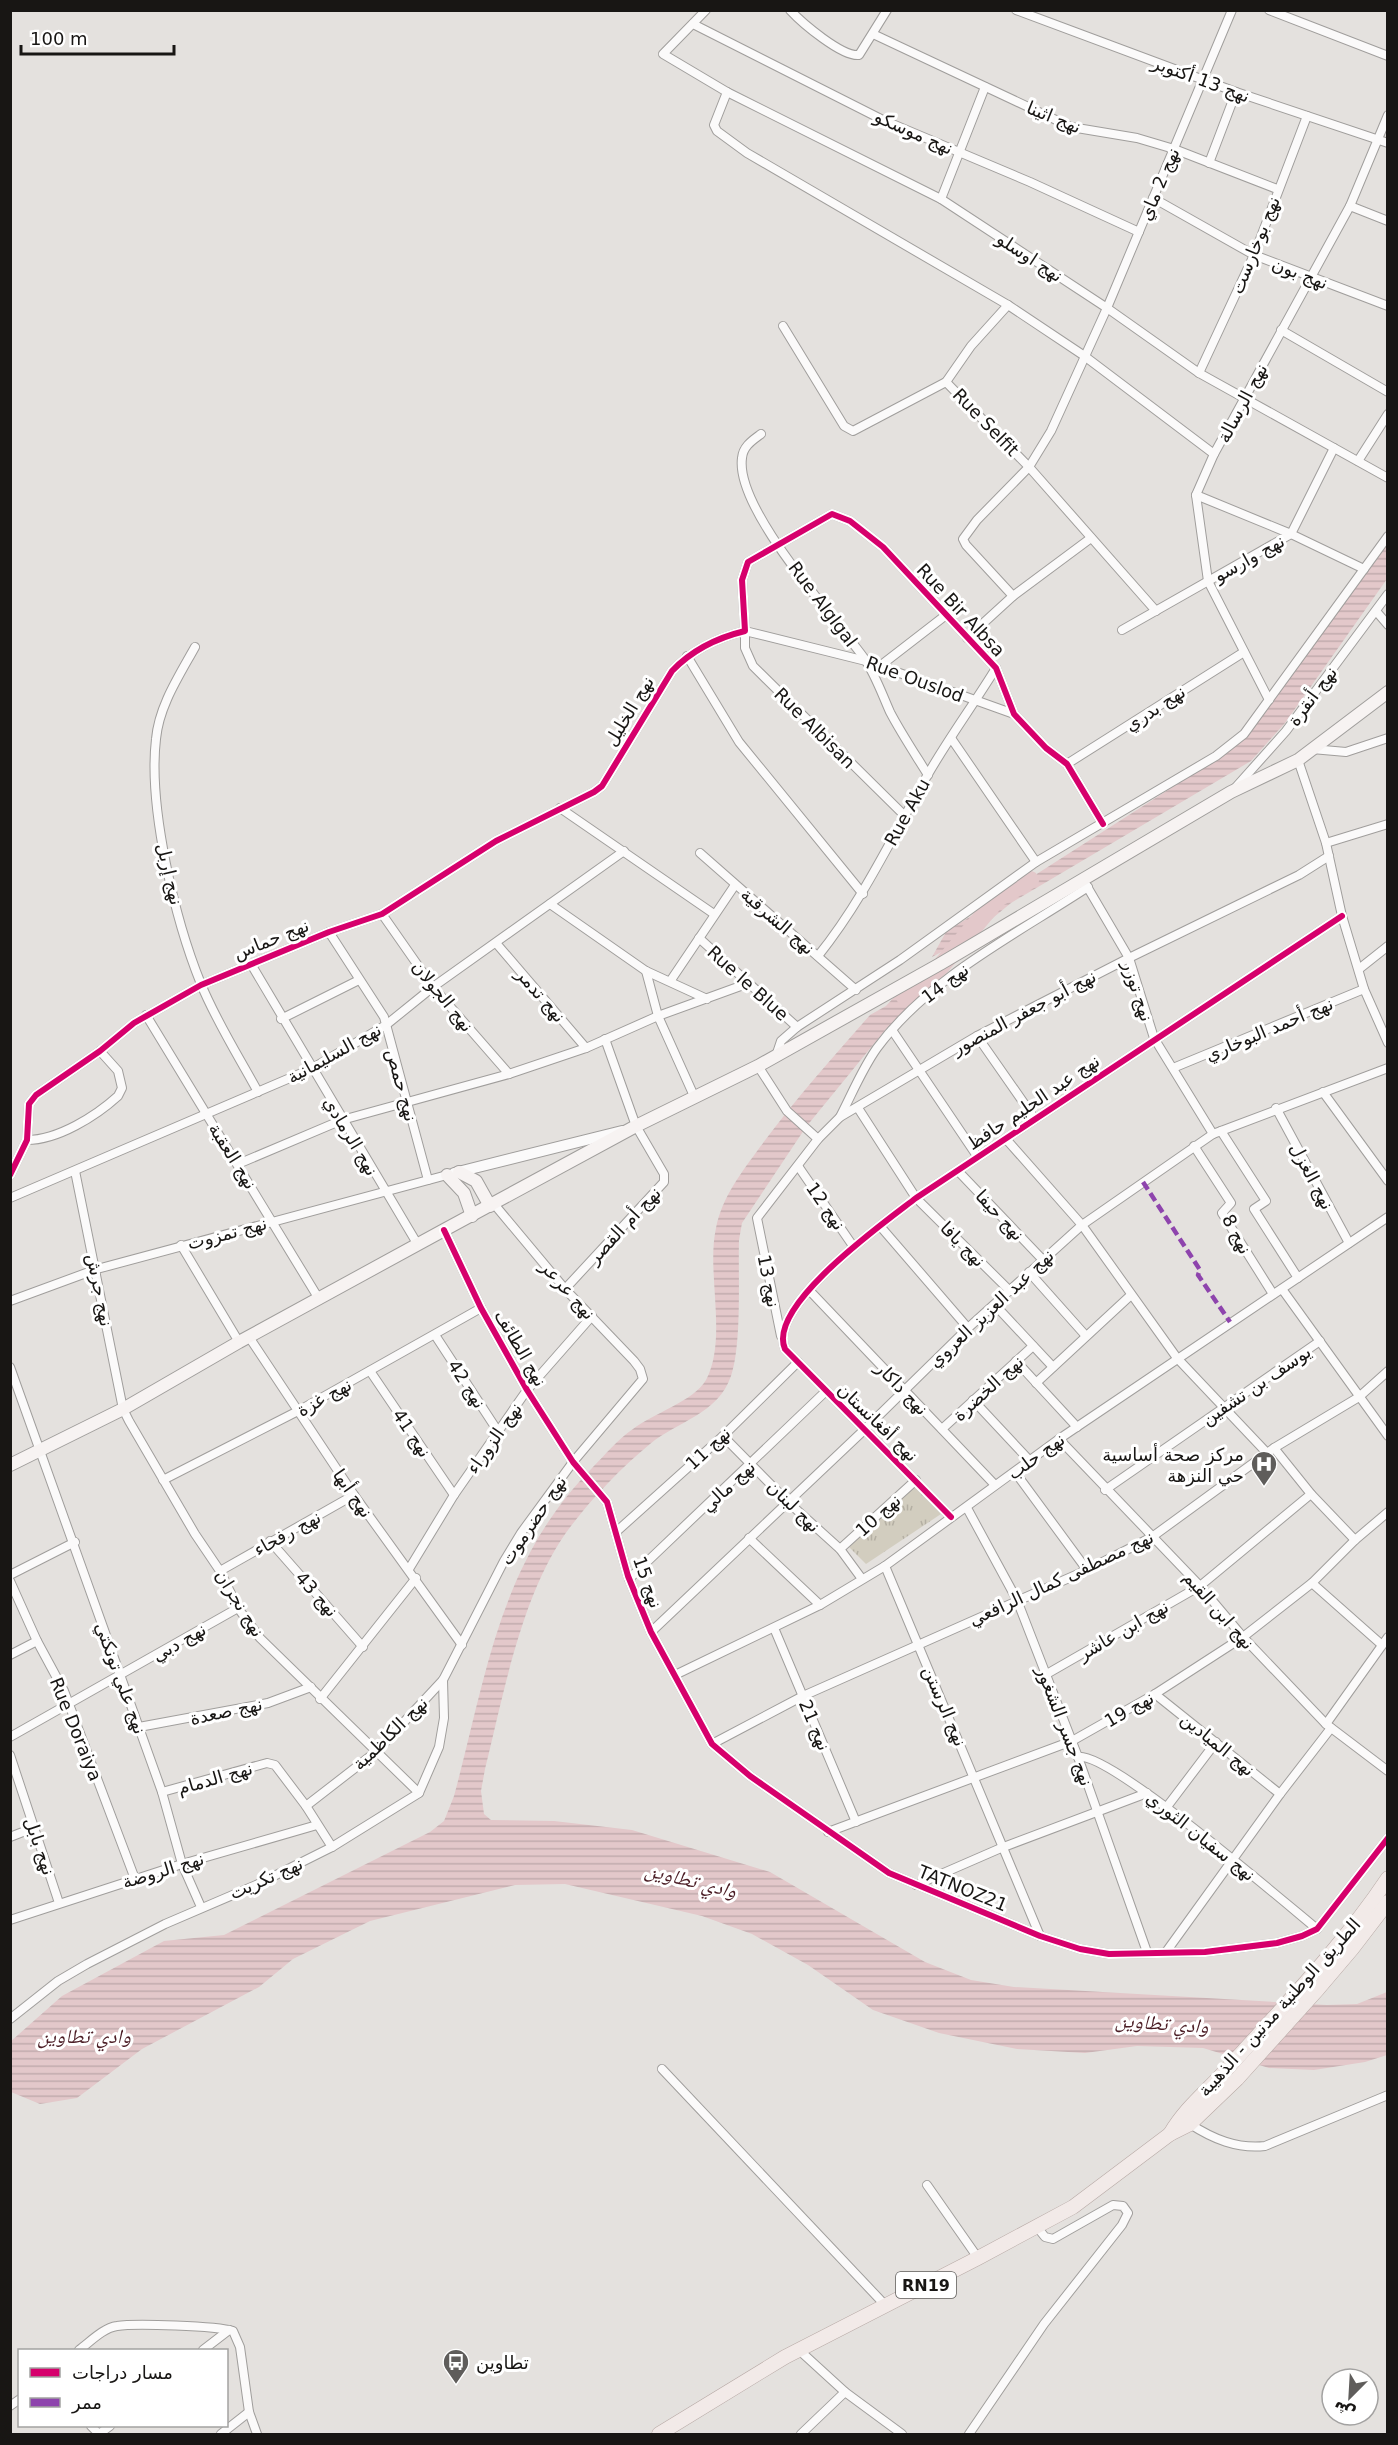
<svg xmlns="http://www.w3.org/2000/svg" width="1398" height="2445" viewBox="0 0 1398 2445" font-family="'DejaVu Sans','Noto Naskh Arabic',sans-serif">
<defs>
<pattern id="grass-tufts" width="24" height="20" patternUnits="userSpaceOnUse" patternTransform="scale(1.5)"><rect width="24" height="20" fill="#d2cdbf"/><path d="M3 7l-1-3M5 7V3M7 7l1-3M15 17l-1-3M17 17v-4M19 17l1-3" fill="none" stroke="#b4afa3"/></pattern>
<pattern id="water-rules" width="6" height="5" patternUnits="userSpaceOnUse" patternTransform="scale(1.5)"><rect width="6" height="5" fill="#e3c8ca"/><path d="M0 2.5h6" fill="none" stroke="#c2abad"/></pattern>
</defs>
<rect width="100%" height="100%" fill="#e4e1de"/>
<polygon fill="url(#grass-tufts)" points="915,1484 941,1514 866,1564 848,1546"/>
<g fill="url(#water-rules)">
<polygon points="1387,541 1387,579 1285,723 1251,761 1011,903 971,936 932,957 946,932 1229,751"/>
<path d="M952,966L886,1029L806,1127L742,1223L739,1240C738,1276 742,1343 731,1376C718,1414 678,1421 650,1444C621,1468 593,1497 571,1526C522,1590 504,1693 485,1769L481,1791L484,1814L491,1820L554,1821L632,1830L770,1872L925,1962L971,1980L1014,1987L1327,2005L1357,2004L1387,1992V2055L1365,2062L1314,2070L1269,2068L1203,2048L1137,2046L1085,2053L1017,2049L939,2033L873,2010L808,1965L752,1934L702,1916L565,1884L515,1885L370,1921L293,1959L259,1987L142,2049L77,2098L40,2104L11,2092L10,2042L62,1996L164,1941L224,1935L430,1832L444,1821L454,1796C487,1674 499,1562 593,1467C605,1455 618,1439 633,1429C652,1414 694,1401 706,1380C728,1338 706,1273 716,1228C722,1197 742,1172 760,1147C794,1101 832,1058 870,1015L886,1006L895,996Z"/>
</g>
<g fill="none" stroke-linecap="round" stroke-linejoin="round">
<polyline stroke="#e3c8ca" stroke-width="18" points="905,997 941,966 998,898 1030,880"/>
<g stroke="#a09e9c" stroke-width="10">
<g id="minor">
<polyline points="706,10 663,54 727,92 941,199 1107,308 1199,373 1388,478"/>
<path d="M790,10C802,23 842,57 859,55L887,10"/>
<polyline points="1016,10 1236,92 1388,143"/>
<polyline points="1269,10 1388,56"/>
<polyline points="693,24 883,120 1030,182 1139,232"/>
<polyline points="873,34 1071,127 1137,138 1174,149 1277,189"/>
<polyline points="727,92 714,125 717,131 747,153 1008,305 1083,355 1214,454"/>
<polyline points="1209,163 1236,92"/>
<polyline points="1153,198 1254,255 1388,306"/>
<polyline points="941,199 985,87"/>
<polyline points="1350,206 1388,221"/>
<polyline points="783,326 844,426 853,431 946,382 1029,467 1156,611"/>
<polyline points="1281,330 1388,392"/>
<polyline points="1199,373 1254,255 1307,116"/>
<polyline points="946,382 971,346 1008,305"/>
<path d="M761,434C753,440 743,446 742,458C735,509 834,616 864,658C875,674 882,694 890,712C901,733 915,754 928,775"/>
<polyline points="1358,461 1388,414"/>
<polyline points="1196,495 1291,534 1364,569"/>
<polyline points="1013,596 966,545 963,539 977,520 1029,467 1051,431 1107,308 1232,10"/>
<polyline points="1376,611 1388,625"/>
<polyline points="1122,630 1291,534 1334,448"/>
<polyline points="967,638 1013,596 1091,538"/>
<path d="M195,647C179,676 159,706 156,739C148,807 175,920 201,984C216,1021 239,1057 258,1092"/>
<polyline points="687,656 739,742 863,894"/>
<polyline points="880,666 946,615"/>
<polyline points="1269,700 1208,581 1196,495 1214,454 1350,206 1388,115"/>
<polyline points="951,738 1036,862"/>
<polyline points="1312,749 1346,752 1388,738"/>
<polyline points="1298,760 1326,843 1342,916 1364,989 1388,1043"/>
<polyline points="1067,764 1244,652"/>
<polyline points="1236,787 1286,731 1388,594"/>
<polyline points="560,808 714,914"/>
<polyline points="905,816 753,666 745,648 745,631 866,661 1014,714"/>
<polyline points="1326,843 1388,824"/>
<polyline points="700,853 856,990"/>
<polyline points="1085,883 1129,958 1154,1038 1213,1134"/>
<polyline points="550,904 646,971 707,999"/>
<polyline points="382,914 433,987 509,1074"/>
<polyline points="329,932 384,1017 428,1180"/>
<polyline points="699,938 797,1027"/>
<polyline points="496,943 586,1048"/>
<path d="M818,956C863,900 892,837 927,776C948,739 974,704 996,668"/>
<polyline points="251,964 418,1245"/>
<polyline points="1359,969 1388,946"/>
<polyline points="646,971 658,1016 694,1096"/>
<polyline points="671,980 735,885"/>
<polyline points="146,1015 319,1299"/>
<polyline points="281,1019 359,980"/>
<polyline points="892,1030 977,1156"/>
<polyline points="977,1036 1035,1119"/>
<polyline points="776,1056 781,1041 797,1027 900,960 1036,862 1216,756 1244,734 1388,536"/>
<polyline points="758,1066 787,1111 818,1139"/>
<polyline points="1173,1068 1364,989"/>
<polyline points="1323,1092 1388,1181"/>
<polyline points="858,1108 916,1198 1010,1291"/>
<polyline points="1276,1108 1349,1243"/>
<path d="M840,1117C852,1094 862,1069 877,1048C930,977 1015,935 1088,887"/>
<polyline points="1221,1131 1266,1201 1254,1209 1298,1278"/>
<polyline points="1006,1139 1082,1225 1177,1358 1267,1453"/>
<path d="M27,1140C58,1140 96,1116 118,1096L122,1088L118,1071L100,1051"/>
<polyline points="1194,1146 1231,1203 1222,1213 1273,1294"/>
<polyline points="238,1164 342,1120 509,1074 586,1048 658,1016 749,983"/>
<polyline points="798,1166 853,1246"/>
<polyline points="75,1171 123,1409 129,1421 195,1534 220,1571 238,1608 260,1638 419,1793"/>
<polyline points="958,1171 1042,1259"/>
<path d="M10,1175L27,1140L29,1104L36,1095L100,1051L134,1023L201,985L329,932L382,914L496,841L594,792L602,786L672,671C692,650 716,638 745,631L742,580L748,562L832,514L850,521L883,547L996,668L1014,714L1046,748L1067,764L1103,824"/>
<polyline points="10,1198 311,1069 386,1025 433,987 624,851"/>
<polyline points="880,1226 968,1328"/>
<polyline points="444,1230 481,1308 527,1390 573,1462 607,1502 628,1576 651,1632 712,1744 750,1776 889,1873 1040,1936 1080,1949 1109,1954 1205,1952 1277,1943 1302,1936 1317,1929 1388,1838"/>
<polyline points="181,1245 239,1342"/>
<polyline points="1029,1272 1086,1336"/>
<polyline points="565,1289 664,1182 664,1174 636,1126 605,1039"/>
<polyline points="1282,1289 1388,1436"/>
<polyline points="809,1290 995,1485"/>
<polyline points="10,1301 97,1269 447,1175"/>
<polyline points="995,1305 1053,1367"/>
<polyline points="435,1335 499,1433"/>
<polyline points="781,1336 757,1218 818,1139 840,1117 977,1036 1129,958 1299,875 1329,856"/>
<polyline points="249,1337 354,1495 462,1645"/>
<polyline points="1016,1361 1077,1427"/>
<polyline points="10,1367 162,1792 182,1864 201,1907"/>
<polyline points="370,1371 454,1495"/>
<polyline points="1036,1383 1131,1295"/>
<polyline points="973,1400 1030,1461"/>
<polyline points="942,1429 1033,1346"/>
<polyline points="723,1436 788,1502 840,1549 862,1579"/>
<polyline points="1059,1439 1200,1586 1243,1637 1326,1724 1388,1771"/>
<polyline points="1274,1448 1311,1494 1355,1540"/>
<polyline points="1015,1472 1087,1570"/>
<polyline points="163,1480 298,1411 481,1308"/>
<polyline points="1105,1490 1320,1341"/>
<polyline points="967,1508 1017,1600 1078,1757 1147,1952"/>
<path d="M951,1517L785,1349C766,1306 885,1222 916,1198L1342,916"/>
<polyline points="616,1532 723,1436 798,1362"/>
<polyline points="749,1538 820,1605"/>
<polyline points="270,1541 363,1647"/>
<polyline points="840,1549 916,1480"/>
<polyline points="885,1566 1040,1936"/>
<polyline points="409,1569 454,1495 527,1390 592,1316"/>
<polyline points="220,1571 354,1495"/>
<polyline points="10,1575 75,1542"/>
<polyline points="629,1579 825,1392"/>
<polyline points="10,1581 37,1641 64,1691 135,1879"/>
<polyline points="1312,1583 1382,1645"/>
<polyline points="774,1628 856,1822"/>
<polyline points="651,1632 863,1431 968,1328 1082,1225 1213,1134 1388,1068"/>
<polyline points="10,1655 37,1641"/>
<polyline points="675,1675 820,1605 885,1566 1059,1439 1388,1217"/>
<polyline points="1045,1675 1200,1586 1311,1494"/>
<polyline points="1155,1694 1280,1794"/>
<polyline points="320,1699 416,1578"/>
<polyline points="1326,1724 1388,1637"/>
<polyline points="139,1727 268,1703 311,1687"/>
<polyline points="10,1737 238,1608"/>
<polyline points="712,1744 803,1696 1087,1570 1152,1537 1274,1448 1359,1397 1388,1371"/>
<polyline points="10,1755 59,1903"/>
<path d="M1078,1757C1109,1751 1284,1902 1317,1929"/>
<polyline points="162,1792 267,1763 275,1765 306,1806 332,1847"/>
<polyline points="306,1806 377,1751 443,1680 504,1561 521,1533 573,1462 643,1379 640,1369 634,1361 565,1289 494,1204"/>
<polyline points="1166,1808 1216,1742"/>
<polyline points="828,1832 1072,1741 1155,1694 1243,1637 1312,1583 1355,1540 1388,1512"/>
<polyline points="10,1837 33,1828"/>
<polyline points="916,1885 1001,1848 1147,1793"/>
<polyline points="10,1920 182,1864 317,1825"/>
<polyline points="1166,1952 1280,1794 1331,1728"/>
<polyline points="10,2019 58,1981 87,1964 165,1924 256,1885 332,1847 419,1793 439,1747 444,1718 443,1680"/>
<polyline points="662,2069 886,2306"/>
<path d="M1190,2124C1213,2139 1237,2149 1265,2146L1388,2095"/>
<polyline points="927,2185 978,2258"/>
<path d="M79,2350C90,2342 103,2328 117,2326C135,2323 217,2326 233,2331L240,2347L249,2412L257,2434"/>
<polyline points="203,2350 229,2330"/>
<polyline points="799,2350 845,2392 902,2434"/>
<polyline points="10,2406 20,2399"/>
<polyline points="91,2426 99,2434 110,2426"/>
<polyline points="221,2434 249,2412"/>
<polyline points="801,2434 845,2392"/>
<polyline points="969,2434 1044,2324 1122,2225 1128,2213 1123,2206 1113,2205 1053,2239 1045,2237 1037,2227"/>
</g>
</g>
<g stroke="#a09e9c" stroke-width="12">
<polyline id="tertiary" points="454,1173 622,1131"/>
</g>
<g stroke="#a09e9c" stroke-width="14">
<g id="secondary">
<polyline points="459,1172 476,1181 490,1206"/>
<polyline points="447,1175 464,1193 472,1216"/>
<polyline points="10,1465 123,1409 239,1342 444,1230 636,1126 758,1066 940,964 1231,792 1298,760 1388,692"/>
</g>
</g>
<g stroke="#b7a9a5" stroke-width="15">
<g id="primary">
<path d="M1170,2134C1185,2108 1207,2091 1227,2069C1282,2008 1342,1947 1388,1878"/>
<polyline points="659,2434 785,2357 978,2258 1073,2207 1170,2134 1190,2124 1237,2079 1318,1989 1352,1949 1388,1902"/>
</g>
</g>
<use href="#minor" stroke="#fbfafa" stroke-width="8"/>
<use href="#tertiary" stroke="#fbfafa" stroke-width="10"/>
<use href="#secondary" stroke="#f7f3f2" stroke-width="12"/>
<use href="#primary" stroke="#f2eae8" stroke-width="14"/>
<polyline stroke="#8e44ad" stroke-width="4.5" stroke-dasharray="9 4.5" stroke-linecap="butt" points="1143,1182 1200,1270 1198,1275 1230,1322"/>
<g stroke="#fff" stroke-width="10">
<g id="cycleway">
<path d="M10,1175L27,1140L29,1104L36,1095L100,1051L134,1023L201,985L329,932L382,914L496,841L594,792L602,786L672,671C692,650 716,638 745,631L742,580L748,562L832,514L850,521L883,547L996,668L1014,714L1046,748L1067,764L1103,824"/>
<polyline points="444,1230 481,1308 527,1390 573,1462 607,1502 628,1576 651,1632 712,1744 750,1776 889,1873 1040,1936 1080,1949 1109,1954 1205,1952 1277,1943 1302,1936 1317,1929 1388,1838"/>
<path d="M951,1517L785,1349C766,1306 885,1222 916,1198L1342,916"/>
</g>
</g>
<use href="#cycleway" stroke="#d6006c" stroke-width="6"/>
</g>
<defs>
<g id="hospital-pin" transform="scale(1.35)"><path d="M0 17L-7.5 6A9.5 9.5 0 1 1 7.5 6Z" fill="#5f5d5b" stroke="#fff"/><path d="M-5-5h3v3.5h4V-5h3V5h-3V1.5h-4V5h-3Z" fill="#fff"/></g>
<g id="bus-pin" transform="scale(1.35)"><path d="M0 17L-7.5 6A9.5 9.5 0 1 1 7.5 6Z" fill="#5f5d5b" stroke="#fff"/><path d="M-5-6H5V4H4V6H2V4H-2V6H-4V4H-5ZM-3.5-4V0h7V-4ZM-3.5 1.2v1.5H-2V1.2ZM2 1.2v1.5H3.5V1.2Z" fill="#fff"/></g>
</defs>
<g fill-rule="evenodd">
<use href="#hospital-pin" x="1264" y="1464"/>
<use href="#bus-pin" x="456" y="2362"/>
</g>
<g text-anchor="middle" dominant-baseline="central" stroke-width="6" stroke-linejoin="round" paint-order="stroke">
<rect fill="#fff" stroke="#5d5c5a" stroke-width="1.5" x="896" y="2272" width="60" height="26" rx="4.5"/>
<g font-size="16" font-weight="bold" fill="#181614">
<text x="926" y="2285">RN19</text>
</g>
<g font-size="18" fill="#181614" stroke="#fff">
<text transform="translate(1201 79) rotate(20)">نهج 13 أكتوبر</text>
<text transform="translate(1054 117) rotate(22)">نهج اثينا</text>
<text transform="translate(914 132) rotate(24)">نهج موسكو</text>
<text transform="translate(1159 184) rotate(-67)">نهج 2 ماي</text>
<text transform="translate(1255 245) rotate(-68)">نهج بوخارست</text>
<text transform="translate(1030 257) rotate(33)">نهج اوسلو</text>
<text transform="translate(1300 273) rotate(21)">نهج بون</text>
<text transform="translate(1242 403) rotate(-62)">نهج الرسالة</text>
<text transform="translate(986 422) rotate(46)">Rue Selfit</text>
<text transform="translate(1249 558) rotate(-29)">نهج وارسو</text>
<text transform="translate(823 604) rotate(53)">Rue Alglgal</text>
<text transform="translate(961 610) rotate(47)">Rue Bir Albsa</text>
<text transform="translate(915 679) rotate(20)">Rue Ouslod</text>
<text transform="translate(1312 696) rotate(-53)">نهج أنقرة</text>
<text transform="translate(1155 708) rotate(-33)">نهج بدري</text>
<text transform="translate(629 711) rotate(-59)">نهج الخليل</text>
<text transform="translate(815 728) rotate(45)">Rue Albisan</text>
<text transform="translate(907 812) rotate(-61)">Rue Aku</text>
<text transform="translate(170 874) rotate(77)">نهج إربل</text>
<text transform="translate(778 921) rotate(41)">نهج الشرقية</text>
<text transform="translate(271 939) rotate(-22)">نهج حماس</text>
<text transform="translate(748 983) rotate(42)">Rue le Blue</text>
<text transform="translate(945 983) rotate(-37)">نهج 14</text>
<text transform="translate(1138 991) rotate(72)">نهج توزر</text>
<text transform="translate(541 995) rotate(49)">نهج تدمر</text>
<text transform="translate(443 996) rotate(51)">نهج الجولان</text>
<text transform="translate(1024 1012) rotate(-28)">نهج أبو جعفر المنصور</text>
<text transform="translate(1269 1029) rotate(-23)">نهج أحمد البوخاري</text>
<text transform="translate(334 1053) rotate(-29)">نهج السليمانية</text>
<text transform="translate(402 1085) rotate(75)">نهج حمص</text>
<text transform="translate(1033 1102) rotate(-34)">نهج عبد الحليم حافظ</text>
<text transform="translate(351 1136) rotate(59)">نهج الرمادي</text>
<text transform="translate(233 1156) rotate(58)">نهج العقبة</text>
<text transform="translate(1312 1176) rotate(62)">نهج الغزل</text>
<text transform="translate(826 1206) rotate(55)">نهج 12</text>
<text transform="translate(1000 1215) rotate(47)">نهج حيفا</text>
<text transform="translate(624 1225) rotate(-47)">نهج أم القصر</text>
<text transform="translate(227 1233) rotate(-15)">نهج تمزوت</text>
<text transform="translate(1237 1234) rotate(62)">نهج 8</text>
<text transform="translate(963 1244) rotate(45)">نهج يافا</text>
<text transform="translate(769 1281) rotate(79)">نهج 13</text>
<text transform="translate(100 1290) rotate(79)">نهج جرش</text>
<text transform="translate(568 1290) rotate(48)">نهج عرعر</text>
<text transform="translate(991 1308) rotate(-43)">نهج عبد العزيز العروي</text>
<text transform="translate(521 1348) rotate(60)">نهج الطائف</text>
<text transform="translate(467 1384) rotate(57)">نهج 42</text>
<text transform="translate(1256 1385) rotate(-34)">يوسف بن تشفين</text>
<text transform="translate(902 1388) rotate(46)">نهج داكار</text>
<text transform="translate(988 1388) rotate(-42)">نهج الخضرة</text>
<text transform="translate(324 1397) rotate(-29)">نهج غزة</text>
<text transform="translate(878 1422) rotate(44)">نهج أفغانستان</text>
<text transform="translate(412 1433) rotate(56)">نهج 41</text>
<text transform="translate(494 1438) rotate(-55)">نهج الزوراء</text>
<text transform="translate(708 1448) rotate(-43)">نهج 11</text>
<text transform="translate(1036 1456) rotate(-36)">نهج حلب</text>
<text transform="translate(728 1486) rotate(-43)">نهج مالي</text>
<text transform="translate(353 1493) rotate(55)">نهج أبها</text>
<text transform="translate(794 1506) rotate(44)">نهج لبنان</text>
<text transform="translate(878 1515) rotate(-42)">نهج 10</text>
<text transform="translate(533 1520) rotate(-56)">نهج حضرموت</text>
<text transform="translate(287 1533) rotate(-29)">نهج رفحاء</text>
<text transform="translate(1061 1578) rotate(-25)">نهج مصطفى كمال الرافعي</text>
<text transform="translate(648 1582) rotate(70)">نهج 15</text>
<text transform="translate(317 1594) rotate(48)">نهج 43</text>
<text transform="translate(240 1603) rotate(58)">نهج نجران</text>
<text transform="translate(1219 1610) rotate(49)">نهج ابن القيم</text>
<text transform="translate(1123 1630) rotate(-30)">نهج ابن عاشر</text>
<text transform="translate(179 1642) rotate(-30)">نهج دبي</text>
<text transform="translate(121 1678) rotate(70)">نهج علي تونكتي</text>
<text transform="translate(945 1706) rotate(67)">نهج الرستن</text>
<text transform="translate(1129 1709) rotate(-30)">نهج 19</text>
<text transform="translate(226 1711) rotate(-12)">نهج صعدة</text>
<text transform="translate(815 1725) rotate(67)">نهج 21</text>
<text transform="translate(1065 1726) rotate(69)">نهج جسر الشغور</text>
<text transform="translate(76 1729) rotate(68)">Rue Doraiya</text>
<text transform="translate(390 1733) rotate(-44)">نهج الكاظمية</text>
<text transform="translate(1218 1744) rotate(39)">نهج الميادين</text>
<text transform="translate(215 1778) rotate(-16)">نهج الدمام</text>
<text transform="translate(1201 1836) rotate(38)">نهج سفيان الثوري</text>
<text transform="translate(40 1846) rotate(71)">نهج بابل</text>
<text transform="translate(163 1870) rotate(-17)">نهج الروضة</text>
<text transform="translate(266 1878) rotate(-24)">نهج تكريت</text>
<text transform="translate(963 1888) rotate(22)">TATNOZ21</text>
<text transform="translate(1279 2007) rotate(-48)">الطريق الوطنية مدنين - الذهيبة</text>
</g>
<g font-size="18" fill="#181614" stroke="#fff" text-anchor="end">
<text x="1244" y="1454">مركز صحة أساسية<tspan x="1244" dy="21">حي النزهة</tspan></text>
<text x="476" y="2362" text-anchor="start">تطاوين</text>
</g>
<g font-size="20" font-style="italic" fill="#4b1d25" stroke="#fff">
<text transform="translate(691 1880) rotate(14)">وادي تطاوين</text>
<text transform="translate(1162 2023) rotate(4)">وادي تطاوين</text>
<text x="84" y="2036">وادي تطاوين</text>
</g>
</g>
<rect width="1398" height="2445" fill="none" stroke="#181614" stroke-width="24"/>
<rect x="18" y="2349" width="210" height="78" fill="#ffffff" stroke="#a3a2a1" stroke-width="1.5"/>
<rect x="30" y="2368" width="30" height="9" fill="#d6006c" stroke="#a3a2a1" stroke-width="1.5"/>
<text x="72" y="2379" font-size="18" fill="#181614">مسار دراجات</text>
<rect x="30" y="2398" width="30" height="9" fill="#8e44ad" stroke="#a3a2a1" stroke-width="1.5"/>
<text x="72" y="2409" font-size="18" fill="#181614">ممر</text>
<g transform="translate(1350 2397) rotate(204)"><circle r="28" fill="#ffffff" stroke="#a3a2a1" stroke-width="1.5"/>
<path d="M0-4.5L10 22L0 15L-10 22Z" fill="#5f5d5b"/>
<text y="-9" font-size="16" font-weight="bold" text-anchor="middle" fill="#181614">ش</text>
</g>
<path d="M21 45v9h153v-9" fill="none" stroke="#181614" stroke-width="3"/>
<text x="30" y="45" font-size="18" fill="#181614" stroke="#ffffff" stroke-width="4.5" paint-order="stroke">100 m</text>
</svg>
